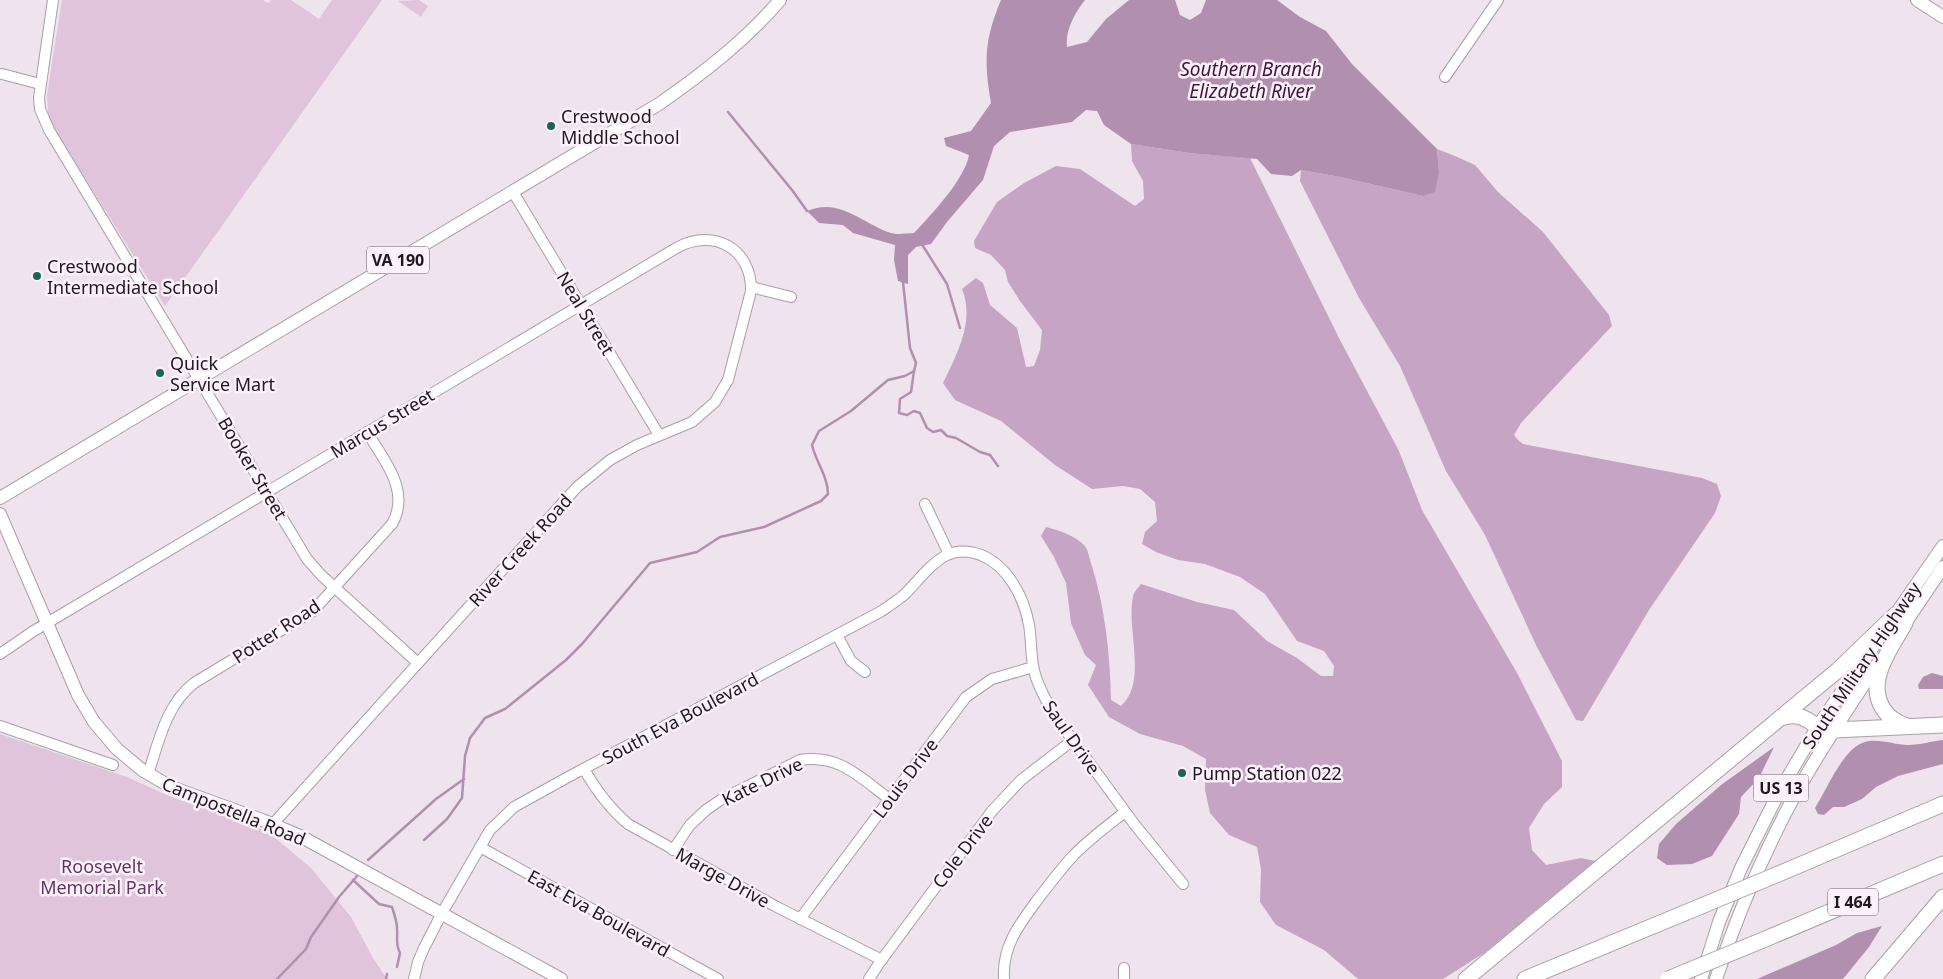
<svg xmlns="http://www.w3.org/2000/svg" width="1943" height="979" viewBox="0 0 1943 979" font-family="'Noto Sans',sans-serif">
<rect width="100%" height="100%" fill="#efe3ed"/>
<g fill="#dfc4dc">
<polygon points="62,0 263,0 268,3 271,0 291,0 319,19 332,0 382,0 165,306 55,130 48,113 47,95"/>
<polygon points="419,0 428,6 421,17 398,1"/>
<polygon points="0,734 127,777 169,796 267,831 311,868 351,917 373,958 387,979 0,979"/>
</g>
<g fill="#c6a4c3">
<path d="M1131,144L1189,153L1250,158L1340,340L1399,451L1422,510L1517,673L1562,761V787L1544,804L1529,828L1532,850L1546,865L1581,858L1595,861L1484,953L1443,979H1358L1324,950L1276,925L1260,902L1261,869L1257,847L1229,835L1210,813L1205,790L1206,759L1183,746L1140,734L1109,717L1088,685L1096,665L1085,655L1071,623L1066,583L1054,557L1041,536L1046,527C1060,531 1074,535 1084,545C1088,549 1089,557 1091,563C1105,607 1110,653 1111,700L1121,706C1148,681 1126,630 1133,597C1133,593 1138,588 1141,584L1197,602L1234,610L1267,641L1297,658L1321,676H1333L1334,666L1324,651L1297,641L1265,594L1240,577L1205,564L1178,560L1156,552L1142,544L1145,532L1157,521L1155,502L1140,489L1123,486L1092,489L1055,465L1001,421L955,400L943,383C957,354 975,321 962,289L976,278L983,283L990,305L1017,328L1026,367L1034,366L1040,350L1042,330L1020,301L1008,282L1005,270L991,255L975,248L974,241L997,202L1024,183L1056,166L1080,169L1135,206L1144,199L1143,181L1132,161Z"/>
<polygon points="1437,149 1455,156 1475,165 1498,192 1543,232 1609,315 1612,326 1521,423 1514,435 1518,440 1523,444 1702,478 1717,484 1721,496 1715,513 1649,610 1583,721 1576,720 1537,647 1485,535 1446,471 1400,366 1359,298 1300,181 1301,170 1340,177 1423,196 1439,172"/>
</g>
<g fill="#b190af">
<path d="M1001,0H1085C1075,13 1065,30 1067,47L1087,42L1106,19L1129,0H1175L1180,15L1190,20L1201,13L1206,0H1277L1300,17L1326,31L1352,64L1437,149L1439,172L1435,192L1423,196L1340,177L1301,170L1292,176L1271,174L1257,159L1189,153L1131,144L1104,125L1097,111L1086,110L1072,122L1010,132L994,146L983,180L947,222L931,244L916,247L908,255V284L898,281L894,260L895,245L853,233L843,225L819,223L807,211C840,197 861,223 891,233C898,235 907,233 914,233C931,215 965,179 969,155L946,146L944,138L971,131L991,103C984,62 984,40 1001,0Z"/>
<polygon points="1932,673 1943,676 1943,689 1919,689 1918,685 1923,677"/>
<path d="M1943,740V764L1898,776L1876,787L1862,799L1844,807H1833L1824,815L1818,814L1815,808C1826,791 1842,751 1862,743C1876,737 1894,745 1908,745C1920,745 1932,741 1943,740Z"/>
<polygon points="1774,747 1759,778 1741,797 1739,814 1712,856 1692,864 1667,865 1657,858 1659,844 1676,824 1721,785"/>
<polygon points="1882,926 1869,947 1843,979 1757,979 1836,945 1857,933"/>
</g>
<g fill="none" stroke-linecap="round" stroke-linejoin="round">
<g stroke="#b190af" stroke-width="2.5">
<polyline points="728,112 792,190 807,211"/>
<polyline points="923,246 947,284 960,328"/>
<polyline points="914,371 911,392 900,399 899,413 907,415 914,411 920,413 927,428 933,432 941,430 947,436 956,438 980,452 990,455 998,466"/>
<path d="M424,840L447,819L462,798L465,756L470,738L485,718L505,709L566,660L582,644L650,563L697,552L720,537L764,527L821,501L828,494C828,477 816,462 812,445L819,431L851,411L888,380L905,376L914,371L916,363L910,348L903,282"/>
<polyline points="368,860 436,799 464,779"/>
<path d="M353,880L379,904L392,907C394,914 397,921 397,928C398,938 395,943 400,953L397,967"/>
<polyline points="277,979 306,949 311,937 339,897 357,876"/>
<polyline points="386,979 387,974"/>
</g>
<g stroke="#a89ea7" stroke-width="12">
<g id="minor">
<polyline points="53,0 39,98 40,109 49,130 307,559 321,575 418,663"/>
<polyline points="2,74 40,84"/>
<polyline points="1445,77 1498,0"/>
<polyline points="513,192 659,435"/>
<polyline points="751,287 791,297"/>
<polyline points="925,504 949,554"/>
<polyline points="837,635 851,661 865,672"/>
<path d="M0,654L32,632L678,247C714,228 752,249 751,291L728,380L715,402L692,422L637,445L610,460L577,487L272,825"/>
<polyline points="0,726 113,765"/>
<path d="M584,769C596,790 609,808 628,824L775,906L882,960"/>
<path d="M148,774C159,741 166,705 194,683L313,611L392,524C411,491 384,460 367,432"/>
<polyline points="480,847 718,979"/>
<path d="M673,850L690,825L706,810L722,799L800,760C839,754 860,777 889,799"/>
<polyline points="800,919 966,697 992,679 1033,667"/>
<polyline points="1124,968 1124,979"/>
<path d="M414,979L418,962L424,948L442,913L490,830L514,807L570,776L880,612C889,606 897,601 905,594C918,581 931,563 947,555C958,550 970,551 981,555C1008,566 1024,597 1029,625C1032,641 1030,658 1035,674C1039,689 1047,702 1055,716L1135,825L1183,884"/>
<polyline points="869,979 880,962 992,811 1021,780 1073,740"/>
<path d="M1004,979C1002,946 1019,925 1038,899C1049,885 1060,870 1072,857C1088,840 1107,826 1125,812"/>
</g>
</g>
<g stroke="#a89ea7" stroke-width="14">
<g id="major">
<polyline points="1917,0 1943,17"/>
<path d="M0,498L659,104C702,74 745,41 780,0"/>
<polyline points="0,514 78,695 94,722 117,749 142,770 171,787 262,820 300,836 561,979"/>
<polyline points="1900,631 1943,567"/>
<polyline points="1701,979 1719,922 1741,868 1779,792 1818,726 1943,546"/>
<path d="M1716,979C1737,915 1763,854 1795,795C1821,748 1851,704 1880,660"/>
</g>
</g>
<g stroke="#a89ea7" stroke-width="17">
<g id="highway">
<path d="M1905,623C1892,647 1866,679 1882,707C1888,717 1896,723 1907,726"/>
<path d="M1780,718C1805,710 1809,725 1829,732L1834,730L1943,725"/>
<polyline points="1776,875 1943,804"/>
<polyline points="1763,940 1943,864"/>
<polyline points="1466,979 1838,670 1895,615"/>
<polyline points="1525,979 1699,907"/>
<polyline points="1873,979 1943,897"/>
</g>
</g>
<use href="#minor" stroke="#fff" stroke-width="10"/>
<use href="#major" stroke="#fff" stroke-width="12"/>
<use href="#highway" stroke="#fff" stroke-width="15"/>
<g stroke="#a89ea7" stroke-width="17" stroke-linecap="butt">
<g id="highway-bridge">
<polyline points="1699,907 1776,875"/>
<polyline points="1668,979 1763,940"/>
</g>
</g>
<use href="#highway-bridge" stroke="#fff" stroke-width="15"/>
</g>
<g fill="#1c6357" stroke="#fcf1fb" stroke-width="2">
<circle cx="551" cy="126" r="5"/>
<circle cx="37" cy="276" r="5"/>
<circle cx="160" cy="373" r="5"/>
<circle cx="1182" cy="773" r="5"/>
</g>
<g text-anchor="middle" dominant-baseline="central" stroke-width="5" stroke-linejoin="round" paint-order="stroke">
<g fill="#fcf1fb" stroke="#605a60" stroke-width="1">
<rect x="367" y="246.5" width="62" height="27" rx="4"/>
<rect x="1753.5" y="774.5" width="55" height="27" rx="4"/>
<rect x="1828" y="888.5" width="50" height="27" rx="4"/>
</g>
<g font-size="16" font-weight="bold" fill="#1d191d">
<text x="398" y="260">VA 190</text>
<text x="1781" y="788">US 13</text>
<text x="1853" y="902">I 464</text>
</g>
<g font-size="18" fill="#1d191d" stroke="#fcf1fb" text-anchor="start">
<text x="561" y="116">Crestwood<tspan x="561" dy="21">Middle School</tspan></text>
<text x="47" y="266">Crestwood<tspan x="47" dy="21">Intermediate School</tspan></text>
<text x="170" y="363">Quick<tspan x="170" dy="21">Service Mart</tspan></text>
<text x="1192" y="773">Pump Station 022</text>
</g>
<g font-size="18" fill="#1d191d" stroke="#fcf1fb">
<text transform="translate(586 313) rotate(59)">Neal Street</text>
<text transform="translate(382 423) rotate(-31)">Marcus Street</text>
<text transform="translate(253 468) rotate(59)">Booker Street</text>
<text transform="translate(520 550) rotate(-48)">River Creek Road</text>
<text transform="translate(276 631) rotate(-33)">Potter Road</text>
<text transform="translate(1861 665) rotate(-56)">South Military Highway</text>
<text transform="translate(680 718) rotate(-28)">South Eva Boulevard</text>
<text transform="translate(1072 737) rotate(55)">Saul Drive</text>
<text transform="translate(905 778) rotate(-53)">Louis Drive</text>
<text transform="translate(762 781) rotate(-26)">Kate Drive</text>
<text transform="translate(234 811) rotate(22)">Campostella Road</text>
<text transform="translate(962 851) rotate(-53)">Cole Drive</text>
<text transform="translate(723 877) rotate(29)">Marge Drive</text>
<text transform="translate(599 913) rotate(29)">East Eva Boulevard</text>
</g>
<g font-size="18" fill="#623660" stroke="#fcf1fb">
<text x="102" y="866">Roosevelt<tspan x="102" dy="21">Memorial Park</tspan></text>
</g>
<g font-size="19" font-style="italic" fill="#3f153e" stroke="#fcf1fb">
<text x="1251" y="69">Southern Branch<tspan x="1251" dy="22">Elizabeth River</tspan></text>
</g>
</g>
</svg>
